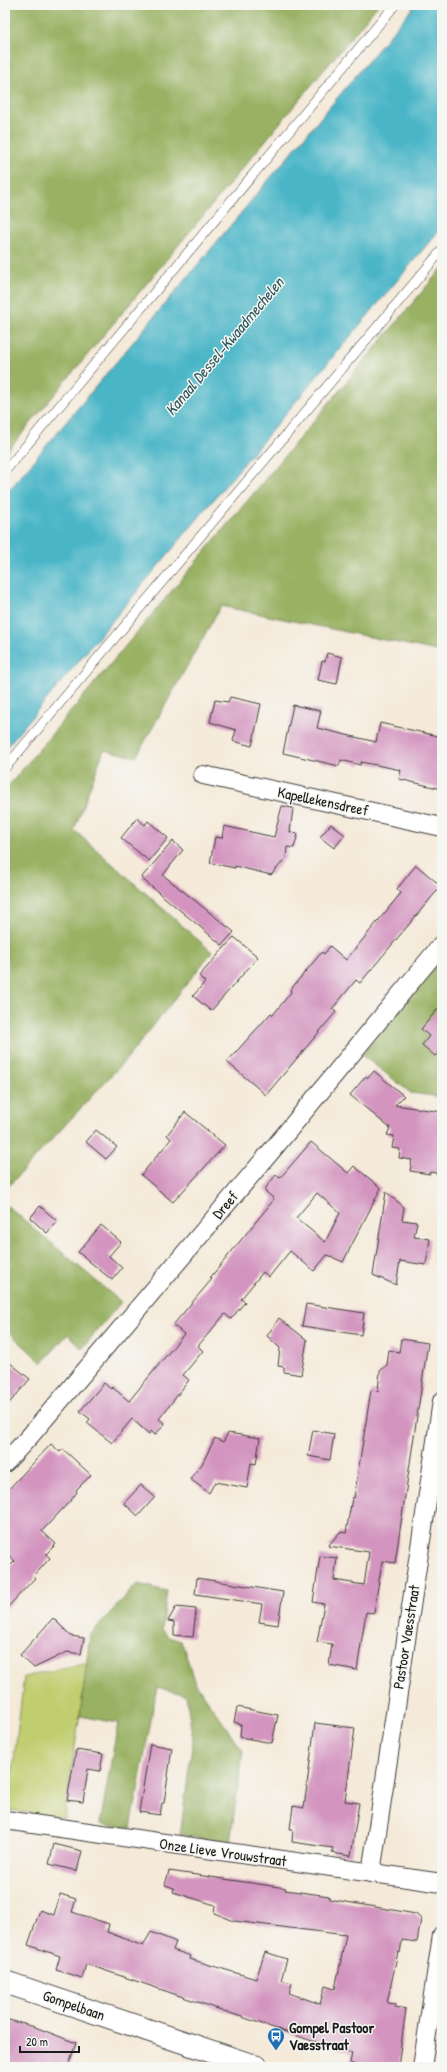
<svg xmlns="http://www.w3.org/2000/svg" width="447" height="2072" viewBox="0 0 447 2072" font-family="'Patrick Hand',sans-serif">
<rect width="100%" height="100%" fill="#f6f6f2"/>
<filter id="ink" filterUnits="userSpaceOnUse"><feTurbulence type="fractalNoise" baseFrequency=".025" numOctaves="2"/><feDisplacementMap in="SourceGraphic" scale="8" xChannelSelector="R" yChannelSelector="G"/><feConvolveMatrix kernelMatrix="1 2 1 2 8 2 1 2 1" color-interpolation-filters="sRGB"/></filter>
<filter id="wash" filterUnits="userSpaceOnUse"><feTurbulence type="fractalNoise" baseFrequency=".012" numOctaves="4" result="noise"/><feDisplacementMap in="SourceGraphic" scale="16" xChannelSelector="R" yChannelSelector="G"/><feGaussianBlur stdDeviation="0.9" result="paint"/><feColorMatrix in="noise" values="0 0 0 0 0 0 0 0 0 0 0 0 0 0 0 0 0 1.4 0 .05"/><feComposite in="paint" operator="in"/></filter>
<g filter="url(#wash)">
<rect width="100%" height="100%" fill="#f5ead9"/>
<polygon fill="#c1ce6f" stroke="#6e7546" points="88,1662 64,1818 8,1810 24,1677"/>
<g fill="#98b162" stroke="#5a663f">
<polygon points="5,5 378,5 5,454"/>
<polygon points="442,268 442,652 221,606 136,757 104,750 74,830 212,952 130,1055 5,1190 5,790"/>
<polygon points="442,959 442,1097 411,1093 362,1055"/>
<polygon points="5,1204 121,1302 82,1349 68,1334 42,1363 10,1333 5,1338"/>
<polygon points="137,1584 167,1591 162,1629 168,1637 181,1641 196,1684 243,1751 230,1843 180,1835 193,1739 186,1695 157,1687 131,1828 100,1824 118,1723 80,1716 90,1635"/>
</g>
<polygon fill="#4ab5c7" stroke="#336872" points="415,5 442,5 442,227 5,749 5,495"/>
<g id="blocks">
<g fill="#d394bf" fill-rule="evenodd">
<polygon points="327,653 342,657 337,684 318,680 322,661 325,662"/>
<polygon points="230,697 261,704 252,746 233,741 236,730 210,722 215,700 228,702"/>
<polygon points="293,705 321,711 317,728 376,742 380,723 442,737 442,789 399,779 401,770 361,762 360,765 341,760 339,766 283,753"/>
<polygon points="282,806 293,808 290,832 298,834 294,848 287,847 286,858 271,875 235,866 235,868 210,863 215,837 222,838 224,826 274,837"/>
<polygon points="137,818 145,825 148,821 168,838 149,861 121,838"/>
<polygon points="331,824 345,835 334,848 320,837"/>
<polygon points="173,841 183,850 163,875 234,932 222,945 141,878"/>
<polygon points="416,865 441,886 360,983 356,980 332,1009 336,1012 266,1095 227,1062 271,1013 273,1015 291,992 290,990 322,952 324,954 330,946 346,960 401,893 397,889"/>
<polygon points="234,937 258,957 211,1011 193,996 205,982 199,976"/>
<polygon points="442,1004 442,1049 435,1056 422,1045 429,1036 421,1029"/>
<polygon points="374,1071 404,1096 395,1105 442,1112 442,1174 430,1172 430,1174 410,1171 412,1160 399,1158 400,1149 392,1148 394,1136 387,1135 390,1128 350,1095 366,1076 368,1078"/>
<polygon points="185,1112 225,1145 173,1202 141,1175 171,1139 167,1135"/>
<polygon points="96,1130 117,1147 106,1159 86,1142"/>
<path d="M311,1142L348,1173L354,1166L381,1188L343,1262L327,1255L314,1271L290,1251L269,1277L263,1272L241,1299L245,1302L231,1319L225,1314L198,1346L203,1351L183,1375L189,1380L159,1419L165,1424L155,1435L151,1431L149,1434L132,1419L112,1443L87,1423L90,1419L80,1411L104,1383L111,1389L112,1387L129,1401L184,1334L173,1325L212,1279L210,1278L272,1202L273,1198L264,1190L276,1175L280,1178L286,1171ZM317,1193L340,1213L325,1242L296,1218Z"/>
<polygon points="386,1192 404,1207 402,1220 417,1222 414,1237 430,1239 426,1265 400,1261 396,1285 373,1275"/>
<polygon points="40,1206 57,1221 47,1233 30,1218"/>
<polygon points="101,1225 121,1242 109,1256 122,1268 112,1280 78,1252"/>
<polygon points="306,1304 364,1313 361,1335 302,1326"/>
<polygon points="279,1318 307,1340 301,1375 284,1372 284,1367 278,1366 280,1348 267,1336"/>
<polygon points="401,1339 428,1343 395,1563 382,1561 374,1613 366,1612 357,1670 329,1665 332,1644 317,1642 324,1604 313,1602 320,1556 337,1558 334,1580 364,1585 369,1552 328,1546 340,1532 346,1533 352,1498 354,1498 371,1390 378,1391 380,1371 387,1365 389,1350 399,1352"/>
<polygon points="5,1359 30,1379 5,1408"/>
<polygon points="313,1430 334,1434 330,1460 308,1456"/>
<polygon points="228,1433 260,1438 256,1464 251,1463 247,1488 215,1482 209,1493 190,1479 202,1464 215,1438 223,1442"/>
<polygon points="51,1444 60,1452 63,1449 91,1475 76,1490 77,1492 72,1499 42,1531 56,1544 46,1554 50,1558 34,1576 35,1578 5,1610 5,1571 15,1561 5,1552 5,1493"/>
<polygon points="141,1485 155,1497 138,1516 124,1503"/>
<polygon points="197,1578 283,1592 278,1625 259,1622 262,1604 195,1594"/>
<polygon points="176,1607 196,1609 193,1637 174,1635 174,1622 168,1621"/>
<polygon points="53,1618 71,1636 84,1638 81,1654 67,1652 34,1668 20,1655"/>
<polygon points="237,1707 278,1715 272,1743 240,1737 241,1724 234,1722"/>
<polygon points="315,1723 355,1728 345,1801 359,1803 351,1856 332,1853 333,1848 292,1842 293,1829 290,1829 293,1806 304,1808"/>
<polygon points="150,1744 172,1748 164,1803 162,1803 160,1815 139,1812"/>
<polygon points="76,1750 103,1754 100,1771 88,1769 83,1802 67,1800"/>
<polygon points="54,1844 82,1851 77,1871 49,1864"/>
<polygon points="169,1871 286,1888 285,1890 329,1896 329,1899 416,1914 421,1919 417,1942 402,1940 400,1953 398,1952 387,2003 396,2004 395,2007 406,2009 398,2067 360,2067 350,2063 352,2053 324,2045 86,1964 82,1978 56,1970 60,1956 28,1945 40,1910 54,1915 60,1894 76,1899 72,1912 109,1924 107,1932 143,1946 151,1932 176,1942 173,1950 191,1956 190,1959 256,1979 265,1952 287,1959 281,1980 292,1983 289,1993 320,2004 325,1986 335,1989 346,1935 234,1921 214,1913 215,1905 173,1892 174,1888 165,1885"/>
<polygon points="5,2019 35,2027 76,2043 68,2067 5,2067"/>
</g>
</g>
</g>
<g filter="url(#ink)">
<use href="#blocks" fill-opacity="0" stroke="#3d3b38" stroke-width="1"/>
<g fill="none" stroke-linecap="round" stroke-linejoin="round">
<g stroke="#3d3b38" stroke-width="10">
<g id="lane">
<polyline points="5,471 395,5"/>
<polyline points="5,768 442,250"/>
</g>
</g>
<g stroke="#3d3b38" stroke-width="20">
<g id="street">
<polyline points="203,775 442,827"/>
<polyline points="5,1463 30,1436 273,1149 442,944"/>
<polyline points="5,1820 442,1883"/>
<polyline points="371,1873 442,1401"/>
<polyline points="422,2067 442,1935"/>
</g>
</g>
<g stroke="#3d3b38" stroke-width="24">
<polyline id="secondary" points="5,1982 257,2067"/>
</g>
<use href="#lane" stroke="#fff" stroke-width="9"/>
<use href="#street" stroke="#fff" stroke-width="18"/>
<use href="#secondary" stroke="#fff" stroke-width="22"/>
</g>
</g>
<defs>
<g id="bus-pin" transform="scale(0.9)"><path d="M0 17L-7.5 6A9.5 9.5 0 1 1 7.5 6Z" fill="#1f6fb2" stroke="#f6f6f2"/><path d="M-5-6H5V4H4V6H2V4H-2V6H-4V4H-5ZM-3.5-4V0h7V-4ZM-3.5 1.2v1.5H-2V1.2ZM2 1.2v1.5H3.5V1.2Z" fill="#fff"/></g>
</defs>
<g fill-rule="evenodd">
<use href="#bus-pin" x="276" y="2036"/>
</g>
<g text-anchor="middle" dominant-baseline="central" stroke-width="3" stroke-linejoin="round" paint-order="stroke">
<g font-size="15" fill="#1c1c1c" stroke="#f6f6f2">
<text transform="translate(323 801) rotate(12)">Kapellekensdreef</text>
<text transform="translate(225 1205) rotate(-50)">Dreef</text>
<text transform="translate(406 1637) rotate(-81)">Pastoor Vaesstraat</text>
<text transform="translate(223 1852) rotate(8)">Onze Lieve Vrouwstraat</text>
<text transform="translate(74 2005) rotate(19)">Gompelbaan</text>
</g>
<g font-size="15" font-weight="bold" fill="#1c1c1c" stroke="#f6f6f2" text-anchor="start">
<text x="289" y="2027">Gompel Pastoor<tspan x="289" dy="17">Vaesstraat</tspan></text>
</g>
<g font-size="16" font-style="italic" fill="#2e5960" stroke="#f6f6f2">
<text transform="translate(224 346) rotate(-50)">Kanaal Dessel-Kwaadmechelen</text>
</g>
</g>
<rect width="447" height="2072" fill="none" stroke="#f6f6f2" stroke-width="20"/>
<path d="M20 2046v6h59v-6" fill="none" stroke="#1c1c1c" stroke-width="2"/>
<text x="26" y="2046" font-size="12" fill="#1c1c1c" stroke="#f6f6f2" stroke-width="3" paint-order="stroke">20 m</text>
</svg>
